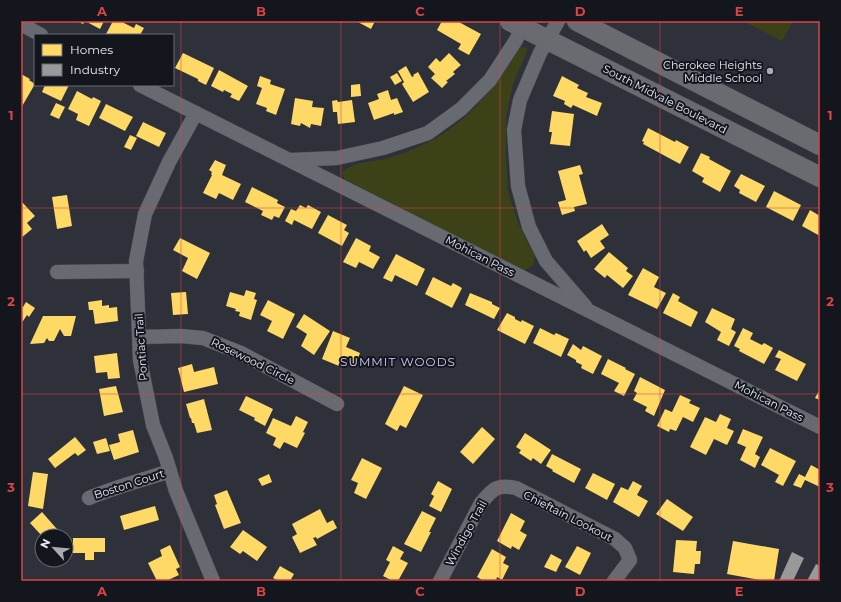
<svg xmlns="http://www.w3.org/2000/svg" width="841" height="602" viewBox="0 0 841 602" font-family="Montserrat,sans-serif">
<rect width="100%" height="100%" fill="#2e303a"/>
<g fill="#3d4117">
<polygon points="743,21 793,21 782,41"/>
<path d="M520,46L528,49L513,84L506,117V155L508,191L517,220L526,240L535,255L533,265L524,271L344,179L342,172C355,160 372,163 388,158C400,154 412,150 423,145C464,126 499,85 520,46Z"/>
</g>
<g fill="#ffd966">
<polygon points="77,21 104,21 100,29 85,21 83,24"/>
<polygon points="113,21 120,21 134,28 136,24 144,28 140,35 107,35 106,34"/>
<polygon points="356,21 375,21 371,29"/>
<polygon points="442,21 457,21 481,34 469,55 458,49 461,44 437,30"/>
<polygon points="183,53 214,68 206,85 198,81 198,79 175,68"/>
<polygon points="449,53 461,65 453,72 455,74 446,81 448,82 442,88 431,78 435,74 428,67 436,58 440,62"/>
<polygon points="406,66 412,77 414,76 413,75 418,72 429,92 413,102 402,84 404,82 398,71"/>
<polygon points="219,70 248,86 239,101 230,97 232,94 224,90 223,92 211,86"/>
<polygon points="397,73 402,81 395,85 390,77"/>
<polygon points="21,74 30,79 29,80 35,84 21,108"/>
<polygon points="260,76 271,80 270,84 285,89 276,115 266,111 267,108 256,104 262,88 257,86"/>
<polygon points="562,76 579,85 577,88 588,93 586,97 602,103 597,116 573,105 571,108 564,104 565,101 553,96"/>
<polygon points="360,84 361,96 351,97 351,85"/>
<polygon points="45,85 69,85 61,101 42,92"/>
<polygon points="388,90 391,100 397,98 403,112 394,115 394,113 374,120 368,103 379,99 377,94"/>
<polygon points="77,91 92,99 93,97 101,101 89,126 76,120 78,114 68,109"/>
<polygon points="295,98 313,101 312,107 324,108 321,126 311,124 310,128 301,123 300,126 291,124"/>
<polygon points="337,100 338,102 352,100 355,122 338,124 337,112 333,112 332,101"/>
<polygon points="56,103 65,107 59,119 50,115"/>
<polygon points="106,104 133,117 125,131 99,118"/>
<polygon points="552,111 574,114 570,146 550,144 552,132 549,132"/>
<polygon points="143,122 166,133 159,147 136,136"/>
<polygon points="648,128 675,142 676,140 689,147 680,164 643,144 644,142 642,141"/>
<polygon points="130,135 137,138 131,150 124,147"/>
<polygon points="701,153 710,157 709,159 731,171 720,192 702,182 704,178 692,171"/>
<polygon points="215,160 226,165 222,175 241,184 233,200 219,193 216,199 203,193 212,175 211,174 212,172 209,170"/>
<polygon points="580,165 583,174 579,175 587,204 574,207 575,211 562,215 558,202 566,200 558,171"/>
<polygon points="741,174 765,186 756,202 739,193 740,190 734,186"/>
<polygon points="252,187 278,200 277,203 285,207 279,218 274,216 272,220 261,215 263,211 245,202"/>
<polygon points="774,191 801,205 793,221 766,207"/>
<polygon points="67,195 72,226 57,229 52,197"/>
<polygon points="21,201 35,216 27,223 32,229 21,238"/>
<polygon points="300,205 306,208 308,205 321,212 312,229 294,220 292,225 285,221 291,209 296,211"/>
<polygon points="810,210 820,216 820,236 802,226"/>
<polygon points="328,215 347,225 344,230 349,233 342,246 318,233"/>
<polygon points="602,224 609,235 600,241 605,248 591,258 586,250 584,252 577,241"/>
<polygon points="180,238 210,253 197,279 182,271 188,258 173,250"/>
<polygon points="356,238 371,246 369,251 380,257 373,269 359,262 356,268 343,262"/>
<polygon points="609,252 628,268 626,271 633,276 623,288 607,275 605,278 594,269"/>
<polygon points="396,254 425,269 417,286 395,275 392,282 383,278"/>
<polygon points="643,268 659,277 654,287 666,293 657,309 628,295"/>
<polygon points="433,277 451,286 453,283 462,288 452,308 425,294"/>
<polygon points="246,290 256,293 254,299 257,300 251,320 239,316 240,312 235,311 236,309 226,306 230,292 244,296"/>
<polygon points="186,292 188,314 173,315 171,293"/>
<polygon points="470,293 492,302 492,304 500,308 494,319 465,305"/>
<polygon points="673,293 680,297 678,301 698,312 691,327 663,313"/>
<polygon points="102,300 102,306 109,305 109,308 117,307 118,321 95,324 93,310 89,310 88,302"/>
<polygon points="268,300 295,314 283,339 267,331 272,321 260,315"/>
<polygon points="26,302 35,308 29,317 27,315 21,324 21,306 23,307"/>
<polygon points="712,308 735,319 731,329 736,332 729,346 717,340 721,332 705,322"/>
<polygon points="507,313 515,317 515,319 521,322 522,320 534,326 525,344 497,330"/>
<polygon points="304,314 330,331 314,355 301,346 307,334 296,327"/>
<polygon points="43,316 76,316 71,336 64,336 60,329 54,341 49,341 47,338 44,343 30,344"/>
<polygon points="540,328 554,335 556,333 569,339 561,357 533,343"/>
<polygon points="743,328 753,333 750,339 762,345 764,343 773,348 764,364 739,351 740,349 734,346"/>
<polygon points="333,331 350,338 346,347 360,353 355,366 341,361 339,366 322,359"/>
<polygon points="573,344 581,350 583,346 602,356 593,374 581,368 582,365 576,362 576,360 567,355"/>
<polygon points="779,350 806,364 797,381 775,370 781,359 775,357"/>
<polygon points="117,353 120,378 108,379 107,372 96,373 94,356"/>
<polygon points="608,359 626,368 625,369 635,374 624,396 614,391 619,383 601,374"/>
<polygon points="192,364 194,372 214,367 218,384 184,392 178,368"/>
<polygon points="640,377 665,390 654,416 645,411 647,407 633,400 637,393 634,391"/>
<polygon points="116,386 123,412 104,416 99,389"/>
<polygon points="404,386 423,395 406,428 400,425 397,431 385,424"/>
<polygon points="820,389 820,400 815,398"/>
<polygon points="680,395 691,400 689,403 700,408 693,422 683,417 676,431 670,429 669,432 657,426 665,409 672,412"/>
<polygon points="246,396 273,409 265,426 254,420 255,418 239,410"/>
<polygon points="204,399 212,430 197,433 194,423 192,423 191,418 190,418 186,404"/>
<polygon points="720,414 731,419 727,428 734,431 727,445 714,439 706,455 690,447 705,417 716,422"/>
<polygon points="296,416 308,422 303,432 305,433 297,448 284,442 280,449 273,445 276,438 266,433 273,418 291,426"/>
<polygon points="482,427 495,439 473,464 460,452"/>
<polygon points="743,429 763,437 755,454 760,457 755,468 740,460 746,447 737,443"/>
<polygon points="133,430 139,452 114,460 109,445 120,442 118,434"/>
<polygon points="525,433 551,450 541,464 533,458 531,461 519,453 521,450 516,447"/>
<polygon points="75,437 86,450 78,456 75,453 55,468 48,459"/>
<polygon points="106,438 110,451 97,454 93,442"/>
<polygon points="770,448 796,461 783,486 775,482 779,475 761,465"/>
<polygon points="552,454 581,469 574,483 552,471 553,470 546,466"/>
<polygon points="362,458 382,468 366,499 354,493 358,483 351,480"/>
<polygon points="811,465 820,470 820,487 805,480 801,488 793,485 799,474 805,477"/>
<polygon points="33,472 48,474 43,509 28,506"/>
<polygon points="593,473 615,484 607,500 585,488"/>
<polygon points="269,474 272,482 262,486 258,479"/>
<polygon points="438,481 452,489 441,512 429,506 434,496 431,494"/>
<polygon points="633,481 642,486 637,495 648,501 639,517 613,502 621,487 628,490"/>
<polygon points="227,490 241,523 224,529 215,505 217,504 214,495"/>
<polygon points="667,499 693,517 683,531 656,514"/>
<polygon points="155,506 159,520 124,530 120,516"/>
<polygon points="320,509 327,523 333,520 337,528 317,539 316,537 313,538 317,545 300,553 292,537 297,534 292,524"/>
<polygon points="422,511 436,518 429,532 431,532 421,552 404,544"/>
<polygon points="42,512 63,536 42,536 30,523"/>
<polygon points="511,513 525,521 520,531 527,535 519,550 512,546 511,549 497,541"/>
<polygon points="243,530 267,547 257,561 243,551 240,554 230,547"/>
<polygon points="73,538 105,538 105,552 94,552 94,560 85,560 85,553 73,553"/>
<polygon points="676,540 697,541 696,551 701,551 700,564 695,564 694,574 673,572"/>
<polygon points="733,541 779,549 774,581 766,581 727,574"/>
<polygon points="170,545 180,567 176,569 179,575 166,581 157,581 148,563 162,556 160,550"/>
<polygon points="393,546 404,552 400,559 408,563 398,581 393,581 383,576 390,562 386,560"/>
<polygon points="577,546 591,553 580,575 565,567"/>
<polygon points="492,549 506,557 503,563 509,566 502,580 497,577 496,581 484,581 477,577"/>
<polygon points="551,554 562,560 556,572 544,567"/>
<polygon points="280,566 294,574 290,581 279,581 273,578"/>
</g>
<g fill="#999">
<polygon points="792,552 804,558 793,581 779,581"/>
<polygon points="816,564 820,566 820,581 807,581"/>
</g>
<g fill="none" stroke-linecap="round" stroke-linejoin="round">
<g stroke="#4a4b54" stroke-width="15">
<g id="street">
<polyline points="558,21 540,53 520,100 514,130 518,186 529,227 546,261 585,306"/>
<polyline points="21,24 41,35"/>
<polyline points="140,85 820,427"/>
<polyline points="196,113 169,162 145,214 136,261 140,360 153,425 166,458 176,491 213,581"/>
<polyline points="290,160 337,158 383,148 428,133 461,109 490,80 516,40 525,21"/>
<polyline points="57,272 137,271"/>
<polyline points="140,337 180,336 203,338 241,353 337,404"/>
<path d="M89,498C115,487 143,480 170,471"/>
<path d="M440,581L481,503C493,489 496,484 516,488L615,539L625,548L630,560L614,581"/>
</g>
</g>
<g stroke="#4a4b54" stroke-width="21">
<g id="secondary">
<polyline points="510,21 820,177"/>
<polyline points="577,21 820,145"/>
</g>
</g>
<use href="#street" stroke="#686a72" stroke-width="14"/>
<use href="#secondary" stroke="#6a6b70" stroke-width="20"/>
</g>
<path fill="none" stroke="#d94547" stroke-width="1" stroke-opacity="0.55" d="M181,21V581M341,21V581M500,21V581M660,21V581M21,208H820M21,394H820"/>
<circle fill="#a8aab6" stroke="#14161e" stroke-width="1.5" cx="770" cy="71" r="4"/>
<g text-anchor="middle" dominant-baseline="central" stroke-width="4" stroke-linejoin="round" paint-order="stroke">
<g font-size="11" fill="#e9ecf8" stroke="#14161e" text-anchor="end">
<text x="762" y="65">Cherokee Heights<tspan x="762" dy="13">Middle School</tspan></text>
</g>
<g font-size="11" fill="#e9ecf8" stroke="#14161e">
<text transform="translate(665 99) rotate(27)">South Midvale Boulevard</text>
<text transform="translate(480 256) rotate(27)">Mohican Pass</text>
<text transform="translate(141 347) rotate(-94)">Pontiac Trail</text>
<text transform="translate(253 361) rotate(26)">Rosewood Circle</text>
<text transform="translate(769 401) rotate(27)">Mohican Pass</text>
<text transform="translate(129 484) rotate(-18)">Boston Court</text>
<text transform="translate(568 516) rotate(27)">Chieftain Lookout</text>
<text transform="translate(466 533) rotate(-61)">Windigo Trail</text>
</g>
<g font-size="12" letter-spacing="1" fill="#d1ccf7" stroke="#14161e">
<text x="398" y="361">SUMMIT WOODS</text>
</g>
</g>
<rect width="841" height="602" fill="none" stroke="#14161e" stroke-width="44"/>
<rect x="34" y="34" width="140" height="52" fill="#14161e" stroke="#696c75"/>
<rect x="42" y="44" width="20" height="12" fill="#ffd966" stroke="#696c75"/>
<text x="70" y="54" font-size="12" fill="#e9ecf8">Homes</text>
<rect x="42" y="64" width="20" height="12" fill="#999999" stroke="#696c75"/>
<text x="70" y="74" font-size="12" fill="#e9ecf8">Industry</text>
<g transform="translate(54 548) rotate(297)"><circle r="19" fill="#14161e" stroke="#696c75"/>
<path d="M0-3L7 15L0 10L-7 15Z" fill="#a8aab6"/>
<text y="-6" font-size="11" font-weight="bold" text-anchor="middle" fill="#e9ecf8">N</text>
</g>
<rect x="22" y="22" width="797" height="558" fill="none" stroke="#d94547" stroke-width="1.5"/>
<g font-size="13" text-anchor="middle" font-weight="bold" fill="#d94547">
<text x="102" y="16">A</text>
<text x="261" y="16">B</text>
<text x="420" y="16">C</text>
<text x="580" y="16">D</text>
<text x="739" y="16">E</text>
<text x="11" y="120">1</text>
<text x="830" y="120">1</text>
<text x="11" y="306">2</text>
<text x="830" y="306">2</text>
<text x="11" y="492">3</text>
<text x="830" y="492">3</text>
<text x="102" y="596">A</text>
<text x="261" y="596">B</text>
<text x="420" y="596">C</text>
<text x="580" y="596">D</text>
<text x="739" y="596">E</text>
</g>
</svg>
